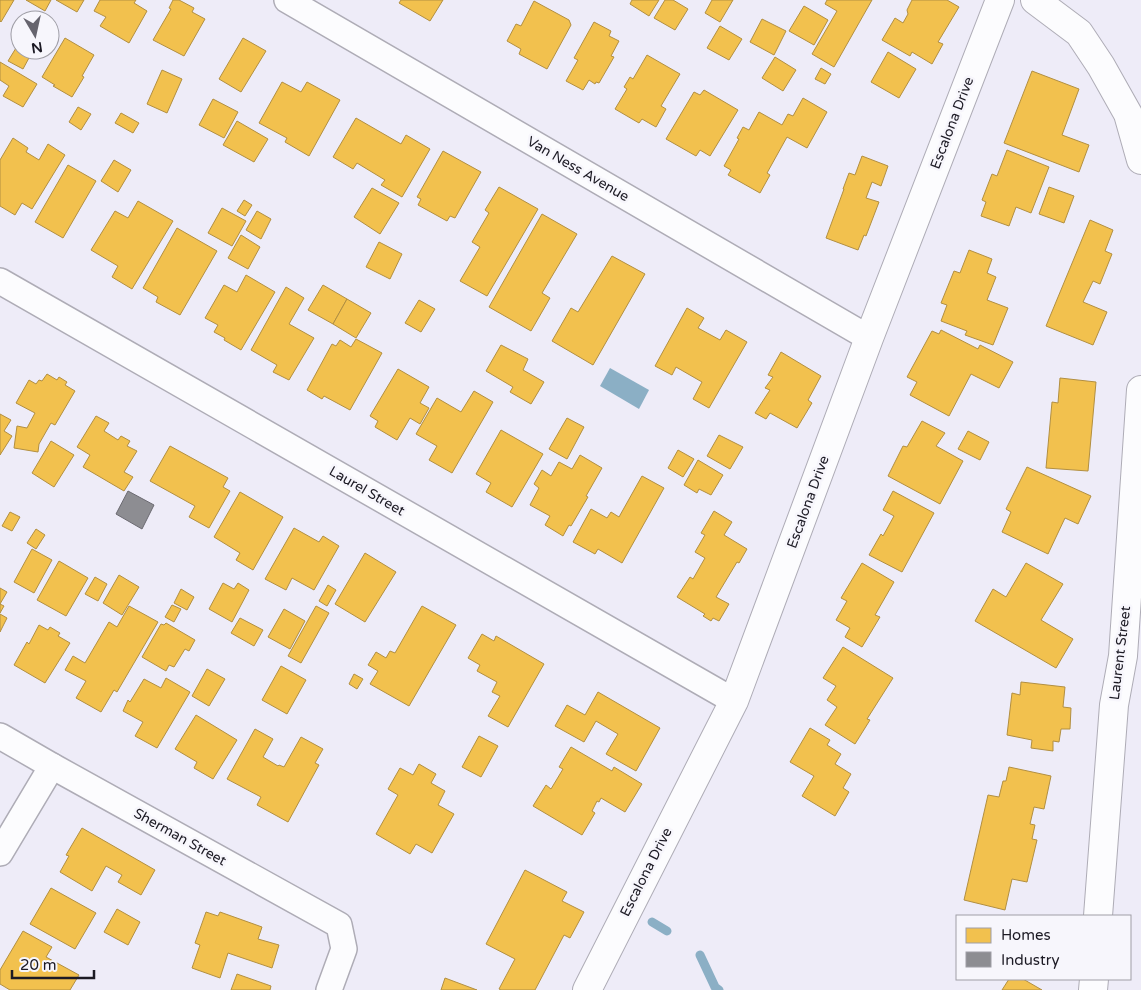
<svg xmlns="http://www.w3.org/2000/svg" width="1141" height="990" viewBox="0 0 1141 990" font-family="'Varela Round',sans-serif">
<rect width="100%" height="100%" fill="#eeecf8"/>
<polygon fill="#8bafc5" points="610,368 649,390 639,409 600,386"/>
<g fill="#f2c14e" stroke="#b28f41">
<polygon points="0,0 14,0 1,22 0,21"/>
<polygon points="26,0 51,0 45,11"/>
<polygon points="56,0 84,0 77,12"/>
<polygon points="100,0 136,0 134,3 147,11 129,43 100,26 106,17 94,11"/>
<polygon points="173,0 179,0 194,8 192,12 205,19 184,56 153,40 171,9 169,8"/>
<polygon points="401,0 443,0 430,21 399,3"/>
<polygon points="632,0 659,0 649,16 630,4"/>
<polygon points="665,0 673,0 688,9 675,30 654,18"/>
<polygon points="712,0 733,0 720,22 705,13"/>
<polygon points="827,0 872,0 834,67 812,54 837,11 825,4"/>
<polygon points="912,0 947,0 959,7 938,42 943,44 932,64 912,52 910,56 882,40 895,18 903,23 908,14 907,10"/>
<polygon points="534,1 569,20 571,25 547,69 519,54 521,49 507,41 516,24 521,26"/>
<polygon points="804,6 828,20 814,45 789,31"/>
<polygon points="762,19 786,31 774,55 750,42"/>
<polygon points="594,22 611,31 609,36 619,41 611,56 614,57 599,83 596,82 595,84 589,80 583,90 566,81 578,60 574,58"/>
<polygon points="720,26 742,39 729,60 707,48"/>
<polygon points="65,38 94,55 82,76 84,77 72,97 53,86 55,85 42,77"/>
<polygon points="243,38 266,51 241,92 219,79"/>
<polygon points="16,48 30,56 23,69 8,61"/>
<polygon points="888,52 916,69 899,98 871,82"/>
<polygon points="647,55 680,74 661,106 666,109 656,127 642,119 639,123 615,109 627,89 624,87 630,77 633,79"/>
<polygon points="775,57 796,70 783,91 762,78"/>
<polygon points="0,62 37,84 23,107 3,96 9,86 0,80"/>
<polygon points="821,68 831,74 825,84 815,79"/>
<polygon points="162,70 182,79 167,113 147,104"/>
<polygon points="1032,71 1079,89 1062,135 1089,145 1079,172 1004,143"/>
<polygon points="282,82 301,92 307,82 340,100 309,156 285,142 287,138 259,123"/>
<polygon points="704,90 738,110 710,156 700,150 696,156 666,139 694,92 700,95"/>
<polygon points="803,98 827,112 807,148 787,137 767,173 770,175 760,193 728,175 731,170 724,166 739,139 737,138 743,127 749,130 759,112 782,125 788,114 793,116"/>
<polygon points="213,99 238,112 224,138 199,125"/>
<polygon points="78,107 91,114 81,130 69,122"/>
<polygon points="121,113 139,123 133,133 115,123"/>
<polygon points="356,118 401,144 406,135 430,149 402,197 381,185 385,180 357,163 353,169 333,157"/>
<polygon points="237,121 268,139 254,162 223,145"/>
<polygon points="13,138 28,148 26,152 39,160 48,144 65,155 32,209 22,203 15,215 0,206 0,160"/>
<polygon points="1007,150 1049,167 1031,213 1016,207 1009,226 981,216 986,202 982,200 992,174 997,176"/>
<polygon points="443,151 481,172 455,218 450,216 447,221 418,205 421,199 417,197"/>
<polygon points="862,156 888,166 881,186 872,182 866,198 879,202 866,236 864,235 858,250 826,238 844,189 843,189 849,173 855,175"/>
<polygon points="114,160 131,170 118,192 101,181"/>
<polygon points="68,165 96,181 63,238 35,222"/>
<polygon points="499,187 538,209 487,296 460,281 480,247 472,242 489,213 485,210"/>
<polygon points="1049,187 1074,196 1064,223 1039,214"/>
<polygon points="372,188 399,203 380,234 354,217"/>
<polygon points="244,200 252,205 245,216 237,211"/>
<polygon points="138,201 173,221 132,289 112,277 118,266 91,250 115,211 128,218"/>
<polygon points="222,208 246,221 232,246 208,233"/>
<polygon points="257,211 271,219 261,239 246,230"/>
<polygon points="542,214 577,234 542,293 550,298 531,331 489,307"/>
<polygon points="1090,220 1113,230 1105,251 1112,254 1100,284 1093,281 1083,302 1107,312 1093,345 1046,326"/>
<polygon points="177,228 217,251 180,315 156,302 158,297 143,288"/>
<polygon points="241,235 260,247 248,269 228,258"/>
<polygon points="379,242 402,254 390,279 366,267"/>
<polygon points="969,250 992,259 987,273 996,277 987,300 1008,308 993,345 965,335 967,331 941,321 947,305 941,303 954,271 960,273"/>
<polygon points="612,256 645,274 593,365 552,341 571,308 578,312"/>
<polygon points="246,275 275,292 241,350 224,340 225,338 214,332 218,325 205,318 224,285 237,292"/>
<polygon points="323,285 347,299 333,324 308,310"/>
<polygon points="286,287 304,298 289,324 314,338 289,380 273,372 277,365 251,350"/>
<polygon points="347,299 371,313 356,338 333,324"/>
<polygon points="419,300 435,309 421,332 405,323"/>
<polygon points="687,308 704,318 698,328 720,340 726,330 747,342 709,408 693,399 702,382 676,367 672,375 655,366"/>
<polygon points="941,330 978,349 980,345 1013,362 999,388 971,374 949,416 910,395 917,382 907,377 932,331 939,334"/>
<polygon points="356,339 382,353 350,410 324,396 322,399 307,390 332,344 336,346 340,340 351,347"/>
<polygon points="501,345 528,359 523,370 544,382 531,404 510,392 513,387 486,371"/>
<polygon points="781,352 821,376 808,400 812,403 797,428 770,413 766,419 755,413 770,390 765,388 773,377 768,375"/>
<polygon points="398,369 429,387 420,403 429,408 420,424 410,418 397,440 375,427 378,421 370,416"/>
<polygon points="47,374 57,380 59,377 67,382 65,385 75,391 55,425 51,423 39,444 38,452 14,448 17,426 27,428 35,413 16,403 29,380 36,384 39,380 42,381"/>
<polygon points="1060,378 1096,382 1088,471 1046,468 1052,402 1058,403"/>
<polygon points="474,391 493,402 452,473 429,460 437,446 416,434 437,398 461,412"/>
<polygon points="0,414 11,420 4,431 12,436 0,455"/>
<polygon points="96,416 109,423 104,431 118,440 121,436 130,441 127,446 137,451 124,472 133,477 124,491 83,467 90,455 77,447"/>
<polygon points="567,418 584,427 567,459 549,449"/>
<polygon points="922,421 945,433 936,446 963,461 940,504 888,476 903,446 907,447"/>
<polygon points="501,430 543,454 512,507 486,492 491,483 476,474"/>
<polygon points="968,431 989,442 980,460 958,449"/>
<polygon points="719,435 743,447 730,469 707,456"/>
<polygon points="51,441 74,455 54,487 32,473"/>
<polygon points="170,446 228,478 223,487 230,491 209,528 189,517 195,506 150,481"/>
<polygon points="678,450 694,459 683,477 668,468"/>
<polygon points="580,455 602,468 586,496 588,497 571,526 569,525 563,536 545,525 550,516 530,505 539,488 534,484 542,470 551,476 559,462 572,469"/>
<polygon points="698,460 723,475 711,495 699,489 697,493 684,485"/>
<polygon points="1027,467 1091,496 1078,524 1065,518 1048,554 1002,532 1011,512 1006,509"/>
<polygon points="642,476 664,488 622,563 598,549 595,554 573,542 591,509 607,518 611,512 619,517"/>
<polygon points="893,491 934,513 902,572 869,555 881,534 883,536 894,516 883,510"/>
<polygon points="240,492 283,517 253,570 236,560 240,553 214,537"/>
<polygon points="714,511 732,522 724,535 747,549 739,563 737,562 716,597 729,604 719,621 713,618 711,621 703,616 705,614 677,597 690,577 693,579 705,558 695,552 705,535 701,533"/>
<polygon points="10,512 20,517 12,531 2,526"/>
<polygon points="294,528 319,542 323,536 339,546 314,590 292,578 286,590 265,579"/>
<polygon points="36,529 45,535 36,549 27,543"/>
<polygon points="32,549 52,560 34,593 14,582"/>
<polygon points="365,553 396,572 365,622 335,604"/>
<polygon points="59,561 88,578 66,616 37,600"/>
<polygon points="862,563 894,582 875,615 880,617 862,647 845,637 850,628 836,620 847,601 841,598"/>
<polygon points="1026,563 1063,584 1041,620 1073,639 1056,668 975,621 993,589 1006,597"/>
<polygon points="119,575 139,587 122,615 103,603"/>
<polygon points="95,577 107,584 98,601 85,594"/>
<polygon points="223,583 234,589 238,583 249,590 232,622 209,609"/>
<polygon points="328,585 336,590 327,606 319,601"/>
<polygon points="0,588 7,592 0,604 4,606 0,613"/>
<polygon points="181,589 194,597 187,610 174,603"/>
<polygon points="172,605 181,609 174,622 165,617"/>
<polygon points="129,606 158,622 117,692 114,690 101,712 76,698 86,681 65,670 73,656 85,663 109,622 117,627"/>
<polygon points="316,606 329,613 301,663 288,656"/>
<polygon points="422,606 456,625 409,706 370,684 378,671 368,665 376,652 386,658 390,651 395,653"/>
<polygon points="284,609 305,621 290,649 268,637"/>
<polygon points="0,614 7,618 0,632"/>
<polygon points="240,618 263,630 254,646 231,633"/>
<polygon points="166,623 195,640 189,651 185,649 174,667 169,665 166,671 142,657 161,624 164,625"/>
<polygon points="39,625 48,630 50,627 60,633 58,636 70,643 45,683 14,665 27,642 29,644"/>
<polygon points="482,634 494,641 496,636 544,664 508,727 488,716 500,696 492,692 497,682 477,671 480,665 468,658"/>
<polygon points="843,647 893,678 867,719 870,720 855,744 825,725 837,707 827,700 836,686 823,678"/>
<polygon points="281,666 306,680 287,714 262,700"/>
<polygon points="207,669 225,679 209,706 192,696"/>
<polygon points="354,674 363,679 357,689 349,684"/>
<polygon points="166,678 190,692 157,748 135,736 143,722 123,711 128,700 130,702 144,679 161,688"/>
<polygon points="1021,682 1065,687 1063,707 1071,708 1070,729 1061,729 1059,742 1053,741 1053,751 1031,748 1032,740 1007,735 1012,693 1020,695"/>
<polygon points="598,692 660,728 636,771 606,754 618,734 596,721 584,742 555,726 567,705 585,715"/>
<polygon points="196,715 237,740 213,779 194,768 197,762 175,749"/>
<polygon points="810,728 830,740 827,745 841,754 835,764 851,774 843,788 849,792 835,816 802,796 814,776 790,762"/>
<polygon points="255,729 273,739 263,757 278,766 279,765 284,767 301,737 323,749 315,763 319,765 288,822 257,805 261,797 227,779"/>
<polygon points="479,736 498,746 481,777 462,767"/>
<polygon points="571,747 612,771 614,767 642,784 625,812 601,798 599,802 597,801 592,811 595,813 582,835 533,806 546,785 551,789 563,769 559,767"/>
<polygon points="419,764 436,774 431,783 445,791 438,805 454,814 432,853 416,844 410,854 376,834 398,795 388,789 400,768 413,775"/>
<polygon points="1009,767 1051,776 1044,809 1034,807 1030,824 1035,825 1032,839 1037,840 1027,882 1012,879 1005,910 964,900 988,795 999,797 1003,781 1006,781"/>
<polygon points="82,828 155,870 141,895 118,882 122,875 106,866 92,891 60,872 69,856 66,855"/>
<polygon points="525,870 567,892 562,901 584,912 570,938 564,935 535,990 501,990 499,989 515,959 486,944"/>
<polygon points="51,888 96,913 75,949 30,924"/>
<polygon points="117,909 140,922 128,945 104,932"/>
<polygon points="206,912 218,916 220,912 262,927 258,939 279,945 272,968 228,953 220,978 192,968 200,945 195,943"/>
<polygon points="23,931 52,947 46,957 79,975 70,990 10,990 0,984 0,970"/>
<polygon points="237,974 271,986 270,990 231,990"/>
<polygon points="445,978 477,990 441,990"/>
<polygon points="1009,979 1023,979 1042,990 1002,990"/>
</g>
<polygon fill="#8d8d92" stroke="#6b6a71" points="128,491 154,505 142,529 116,514"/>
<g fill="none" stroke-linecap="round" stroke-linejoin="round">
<g stroke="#8bafc5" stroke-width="9">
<polyline points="652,922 667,931"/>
<polyline points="700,955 715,987 719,990"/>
</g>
<g stroke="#aeacb6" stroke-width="28">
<g id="street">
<polyline points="287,0 869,338"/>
<polyline points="0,281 734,701"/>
<polyline points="0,736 52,766 339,925 344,949 329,990"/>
<polyline points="0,853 52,766"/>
</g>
</g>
<g stroke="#aeacb6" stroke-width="30">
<g id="secondary">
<polyline points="1035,0 1079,33 1101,66 1128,114 1141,160"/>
<polyline points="1098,916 1114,705 1123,656 1141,390"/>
<polyline points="587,990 734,701 869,338 1000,0"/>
<polyline points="1093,990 1094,979"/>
</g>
</g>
<use href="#street" stroke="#fcfcfe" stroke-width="25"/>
<use href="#secondary" stroke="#fcfcfe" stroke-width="28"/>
</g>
<g text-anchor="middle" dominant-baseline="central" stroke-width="5" stroke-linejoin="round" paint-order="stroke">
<g font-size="14" fill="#1c1a24" stroke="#f7f6fc">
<text transform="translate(952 123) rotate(-69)">Escalona Drive</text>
<text transform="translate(578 169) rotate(30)">Van Ness Avenue</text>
<text transform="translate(367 491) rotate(30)">Laurel Street</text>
<text transform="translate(808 502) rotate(-70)">Escalona Drive</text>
<text transform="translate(1120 653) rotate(-83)">Laurent Street</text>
<text transform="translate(180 837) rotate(29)">Sherman Street</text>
<text transform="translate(646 872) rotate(-63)">Escalona Drive</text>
</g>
</g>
<rect x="956" y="915" width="175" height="65" fill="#f7f6fc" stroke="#9f9ea6"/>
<rect x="966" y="928" width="25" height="15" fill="#f2c14e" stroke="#9f9ea6"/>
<text x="1001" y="940" font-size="15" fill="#1c1a24">Homes</text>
<rect x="966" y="952" width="25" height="15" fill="#8d8d92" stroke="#9f9ea6"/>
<text x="1001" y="965" font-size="15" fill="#1c1a24">Industry</text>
<g transform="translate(35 35) rotate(171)"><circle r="24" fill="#f7f6fc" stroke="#9f9ea6"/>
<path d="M0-4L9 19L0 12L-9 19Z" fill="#66646e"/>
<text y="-8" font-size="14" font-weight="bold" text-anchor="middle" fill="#1c1a24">N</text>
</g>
<path d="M12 970v8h82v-8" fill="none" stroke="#1c1a24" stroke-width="2.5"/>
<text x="20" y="970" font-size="15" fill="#1c1a24" stroke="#f7f6fc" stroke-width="4" paint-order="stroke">20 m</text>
</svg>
